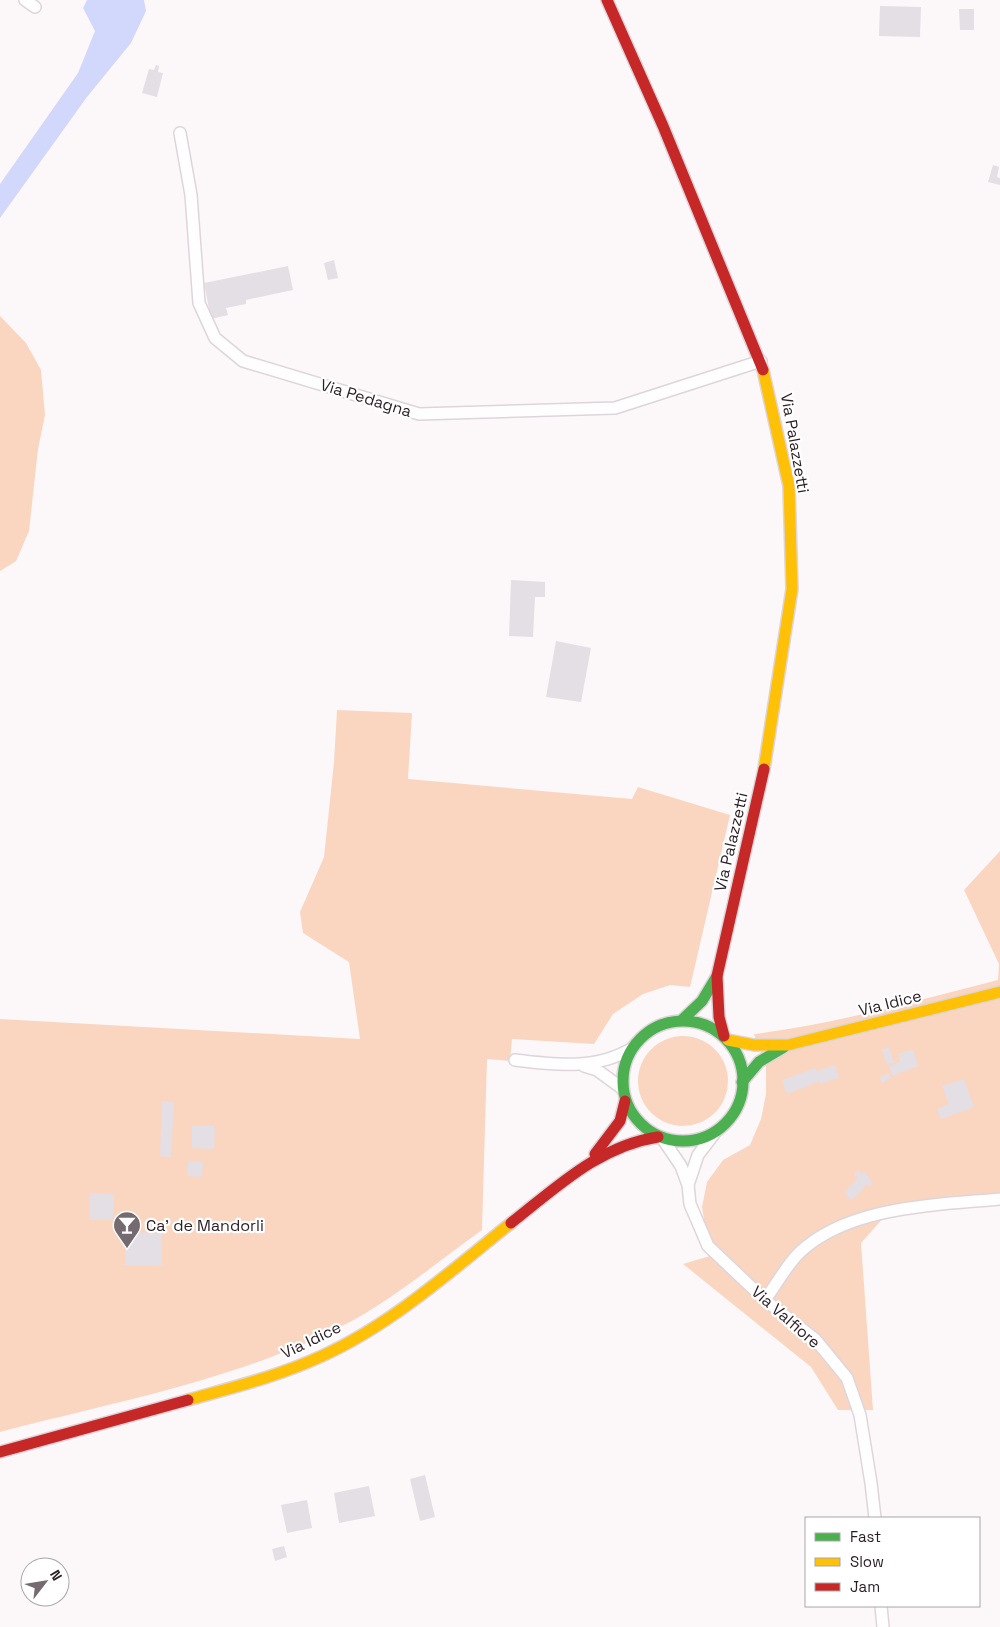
<svg xmlns="http://www.w3.org/2000/svg" width="1000" height="1627" viewBox="0 0 1000 1627" font-family="'Space Grotesk',sans-serif">
<rect width="100%" height="100%" fill="#fcf8fa"/>
<g fill="#fad6c1">
<polygon points="0,316 26,343 41,370 45,415 38,449 29,531 16,561 0,571"/>
<path d="M337,710L412,713L408,779L632,799L638,787L730,815L690,987L670,985L643,994L613,1014L594,1044L512,1039L510,1061L487,1059L482,1230C437,1262 393,1300 344,1325C237,1380 115,1402 0,1432V1019L360,1039L349,962L303,933L300,912L324,857L334,762Z"/>
<path d="M1000,851V1202L886,1215L861,1243L873,1410H838L811,1367L683,1264L710,1256L702,1207L707,1182L723,1160L750,1145L761,1119L766,1094V1066L754,1034C837,1024 918,1000 998,980L999,964L964,890Z"/>
<circle cx="683" cy="1081" r="45"/>
</g>
<polygon fill="#d2d8fb" points="87,0 144,0 146,11 131,43 87,97 0,218 0,184 78,73 95,31 83,8"/>
<g fill="#e4dee5">
<polygon points="880,6 921,7 920,37 879,36"/>
<polygon points="959,9 974,9 974,30 960,30"/>
<polygon points="156,65 159,66 158,72 163,73 157,97 142,93 149,69 154,70"/>
<polygon points="993,165 999,167 997,177 1000,178 1000,185 988,182"/>
<polygon points="334,260 338,278 328,280 324,263"/>
<polygon points="288,266 293,290 246,300 246,304 226,308 228,315 211,319 204,283"/>
<polygon points="511,580 545,582 545,597 535,597 533,637 509,636"/>
<polygon points="556,641 591,648 581,702 546,697"/>
<polygon points="889,1047 894,1063 887,1065 882,1049"/>
<polygon points="913,1049 918,1066 892,1076 889,1066 900,1062 898,1054"/>
<polygon points="835,1065 839,1078 820,1084 819,1081 787,1094 782,1080 815,1068 817,1071"/>
<polygon points="888,1073 891,1078 882,1083 879,1078"/>
<polygon points="964,1079 974,1107 941,1119 937,1109 949,1104 942,1086"/>
<polygon points="162,1101 174,1102 171,1157 160,1156"/>
<polygon points="192,1126 215,1126 214,1149 192,1148"/>
<polygon points="188,1161 203,1162 202,1177 187,1176"/>
<polygon points="858,1170 862,1174 864,1171 873,1183 869,1187 867,1184 852,1200 844,1193 858,1178 854,1174"/>
<polygon points="90,1193 114,1194 113,1220 89,1220"/>
<polygon points="126,1232 162,1233 162,1266 125,1265"/>
<polygon points="425,1475 435,1517 420,1521 410,1479"/>
<polygon points="369,1486 375,1516 339,1523 334,1493"/>
<polygon points="307,1500 312,1528 287,1533 281,1505"/>
<polygon points="284,1546 287,1557 275,1561 272,1549"/>
</g>
<g fill="none" stroke-linecap="round" stroke-linejoin="round">
<g stroke="#ded5da" stroke-width="14">
<g id="street">
<polyline points="25,0 35,7"/>
<polyline points="180,133 191,195 199,303 215,338 243,361 419,414 615,408 761,361"/>
<path d="M515,1060C555,1065 595,1070 631,1049"/>
<polyline points="584,1066 597,1070 623,1089"/>
<polyline points="662,1138 681,1166 688,1185 690,1204 708,1246 765,1300 815,1339 847,1378 860,1415 871,1483 875,1518"/>
<polyline points="688,1185 698,1155 714,1134"/>
<path d="M765,1300C776,1285 786,1266 799,1253C848,1206 936,1205 1000,1199"/>
<polyline points="881,1606 883,1627"/>
</g>
</g>
<g stroke="#ded5da" stroke-width="14">
<g id="fast">
<polyline points="682,1020 702,1001 717,976"/>
<circle cx="683" cy="1081" r="60"/>
<polyline points="742,1082 759,1062 784,1047"/>
</g>
</g>
<g stroke="#ded5da" stroke-width="14">
<g id="slow">
<polyline points="763,370 789,486 792,589 764,769"/>
<polyline points="728,1040 754,1045 788,1045 1000,992"/>
<path d="M188,1400C234,1387 279,1376 322,1356C392,1324 451,1271 511,1223"/>
</g>
</g>
<g stroke="#ded5da" stroke-width="14">
<g id="jam">
<polyline points="607,0 663,126 763,370"/>
<polyline points="724,1036 719,1017 717,976 764,769"/>
<polyline points="595,1154 620,1121 625,1101"/>
<path d="M511,1223C557,1187 599,1146 658,1137"/>
<polyline points="0,1452 188,1400"/>
</g>
</g>
<use href="#street" stroke="#fffefe" stroke-width="11"/>
<use href="#fast" stroke="#4caf50" stroke-width="11"/>
<use href="#slow" stroke="#ffc107" stroke-width="11"/>
<use href="#jam" stroke="#c62828" stroke-width="11"/>
</g>
<defs>
<g id="bar-pin" transform="scale(1.4375)"><path d="M0 17L-7.5 6A9.5 9.5 0 1 1 7.5 6Z" fill="#746a6f" stroke="#fff"/><path d="M-6-5H6L.8 .8V4.5H3.5V6h-7V4.5H-.8V.8Z" fill="#fff"/></g>
</defs>
<g fill-rule="evenodd">
<use href="#bar-pin" x="127" y="1225"/>
</g>
<g text-anchor="middle" dominant-baseline="central" stroke-width="4.5" stroke-linejoin="round" paint-order="stroke">
<g font-size="16" fill="#2a1d24" stroke="#fff">
<text transform="translate(366 398) rotate(17)">Via Pedagna</text>
<text transform="translate(795 443) rotate(80)">Via Palazzetti</text>
<text transform="translate(731 842) rotate(-77)">Via Palazzetti</text>
<text transform="translate(890 1003) rotate(-14)">Via Idice</text>
<text transform="translate(786 1317) rotate(41)">Via Valfiore</text>
<text transform="translate(311 1340) rotate(-26)">Via Idice</text>
</g>
<g font-size="16" fill="#2a1d24" stroke="#fff" text-anchor="start">
<text x="146" y="1225">Ca' de Mandorli</text>
</g>
</g>
<rect x="805" y="1517" width="175" height="90" fill="#ffffff" stroke="#aaa5a7"/>
<rect x="815" y="1533" width="25" height="8" fill="#4caf50" stroke="#aaa5a7"/>
<text x="850" y="1542" font-size="15" fill="#2a1d24">Fast</text>
<rect x="815" y="1558" width="25" height="8" fill="#ffc107" stroke="#aaa5a7"/>
<text x="850" y="1567" font-size="15" fill="#2a1d24">Slow</text>
<rect x="815" y="1583" width="25" height="8" fill="#c62828" stroke="#aaa5a7"/>
<text x="850" y="1592" font-size="15" fill="#2a1d24">Jam</text>
<g transform="translate(45 1582) rotate(59)"><circle r="24" fill="#ffffff" stroke="#aaa5a7"/>
<path d="M0-4L9 19L0 12L-9 19Z" fill="#746a6f"/>
<text y="-8" font-size="14" font-weight="bold" text-anchor="middle" fill="#2a1d24">N</text>
</g>
</svg>
